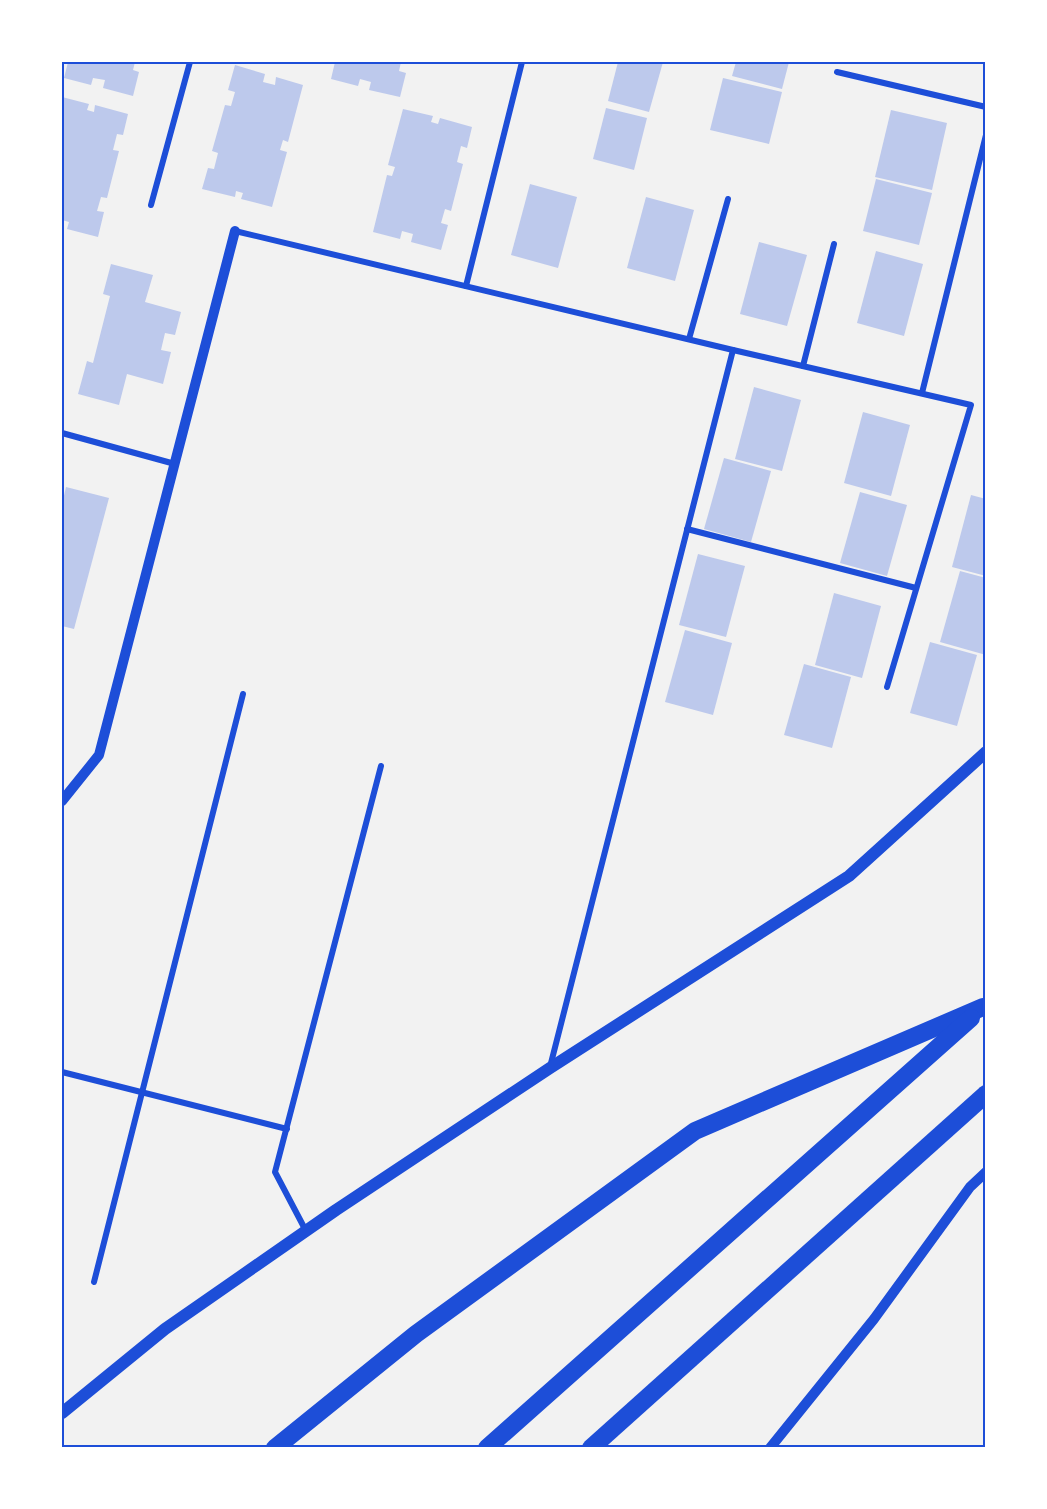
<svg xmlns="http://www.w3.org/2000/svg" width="1047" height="1509" viewBox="0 0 1047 1509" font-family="Literata,serif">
<rect width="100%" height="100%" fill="#f2f2f2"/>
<g fill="#bdc9ec">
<polygon points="68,62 135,62 133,70 139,72 133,96 103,88 105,80 93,78 91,85 64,78"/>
<polygon points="335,62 401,62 399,71 406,73 400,97 369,90 371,82 360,79 358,86 331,79"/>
<polygon points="618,62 663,62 649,112 608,101"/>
<polygon points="736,62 789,62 782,89 732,76"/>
<polygon points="235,65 265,74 263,82 275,85 276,77 303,85 288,142 283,140 280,150 287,152 272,207 241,199 243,193 236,191 235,197 202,189 208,168 214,169 218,153 212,151 225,105 231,106 235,92 228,90"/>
<polygon points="723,78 782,92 769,144 710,130"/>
<polygon points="62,97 89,104 87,110 94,112 95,105 128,114 123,135 117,134 113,150 119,151 107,198 101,197 97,211 104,212 98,237 67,229 69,222 62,220"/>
<polygon points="606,108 647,118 634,170 593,159"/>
<polygon points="403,109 433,116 431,122 438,124 440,118 472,127 467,148 461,146 457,162 463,164 451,211 445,209 441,223 448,225 441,250 411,242 413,234 402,231 400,239 373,232 387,175 392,176 395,167 388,165"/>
<polygon points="891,110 947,123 932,190 875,177"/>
<polygon points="876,179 932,193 919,245 863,231"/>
<polygon points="530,184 577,197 558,268 511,255"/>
<polygon points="646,197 694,210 675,281 627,268"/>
<polygon points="759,242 807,255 787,326 740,314"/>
<polygon points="876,251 923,264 904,336 857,323"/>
<polygon points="111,264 153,275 145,302 181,312 175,335 165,333 161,350 171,352 163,384 127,374 119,405 78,394 87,361 93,363 110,296 103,294"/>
<polygon points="754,387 801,400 782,471 735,459"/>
<polygon points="863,412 910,425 891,496 844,483"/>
<polygon points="724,458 771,471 751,542 704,529"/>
<polygon points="66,487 109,498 74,629 62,626 62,504"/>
<polygon points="860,492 907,505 887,576 840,563"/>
<polygon points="971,495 986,499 986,576 952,567"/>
<polygon points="698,554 745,566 726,637 679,625"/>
<polygon points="960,571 986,578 986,655 940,642"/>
<polygon points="834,593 881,606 862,678 815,665"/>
<polygon points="685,630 732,643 713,715 665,702"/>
<polygon points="930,642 977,655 957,726 910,713"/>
<polygon points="804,664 851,677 832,748 784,735"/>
</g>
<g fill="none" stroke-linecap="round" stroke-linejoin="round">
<g stroke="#1d4ed8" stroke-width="6">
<polyline points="837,72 986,107"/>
<polyline points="151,205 190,62"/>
<polyline points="235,231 733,350 971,405 887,687"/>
<polyline points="466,286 522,62"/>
<polyline points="689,339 728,199"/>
<polyline points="803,366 834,244"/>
<polyline points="922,393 986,135"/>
<polyline points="62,433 175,464"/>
<polyline points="687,529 916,588"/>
<polyline points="550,1067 733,350"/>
<polyline points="62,1072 287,1129"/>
<polyline points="306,1231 275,1172 381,766"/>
<polyline points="94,1282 243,694"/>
</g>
<g stroke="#1d4ed8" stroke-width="10">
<polyline points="62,801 99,755 235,231"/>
<polyline points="770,1448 874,1319 970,1187 986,1172"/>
</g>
<polyline stroke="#1d4ed8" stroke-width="12" points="62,1413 165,1329 336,1210 550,1068 849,876 986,752"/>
<g stroke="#1d4ed8" stroke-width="18">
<polyline points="275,1448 416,1334 695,1131 983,1007"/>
<polyline points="487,1448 971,1018"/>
<polyline points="591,1448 986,1094"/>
</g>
</g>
<rect width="1047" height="1509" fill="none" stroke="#ffffff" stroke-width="126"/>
<rect x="63" y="63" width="921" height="1383" fill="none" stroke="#1d4ed8" stroke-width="2"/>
</svg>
